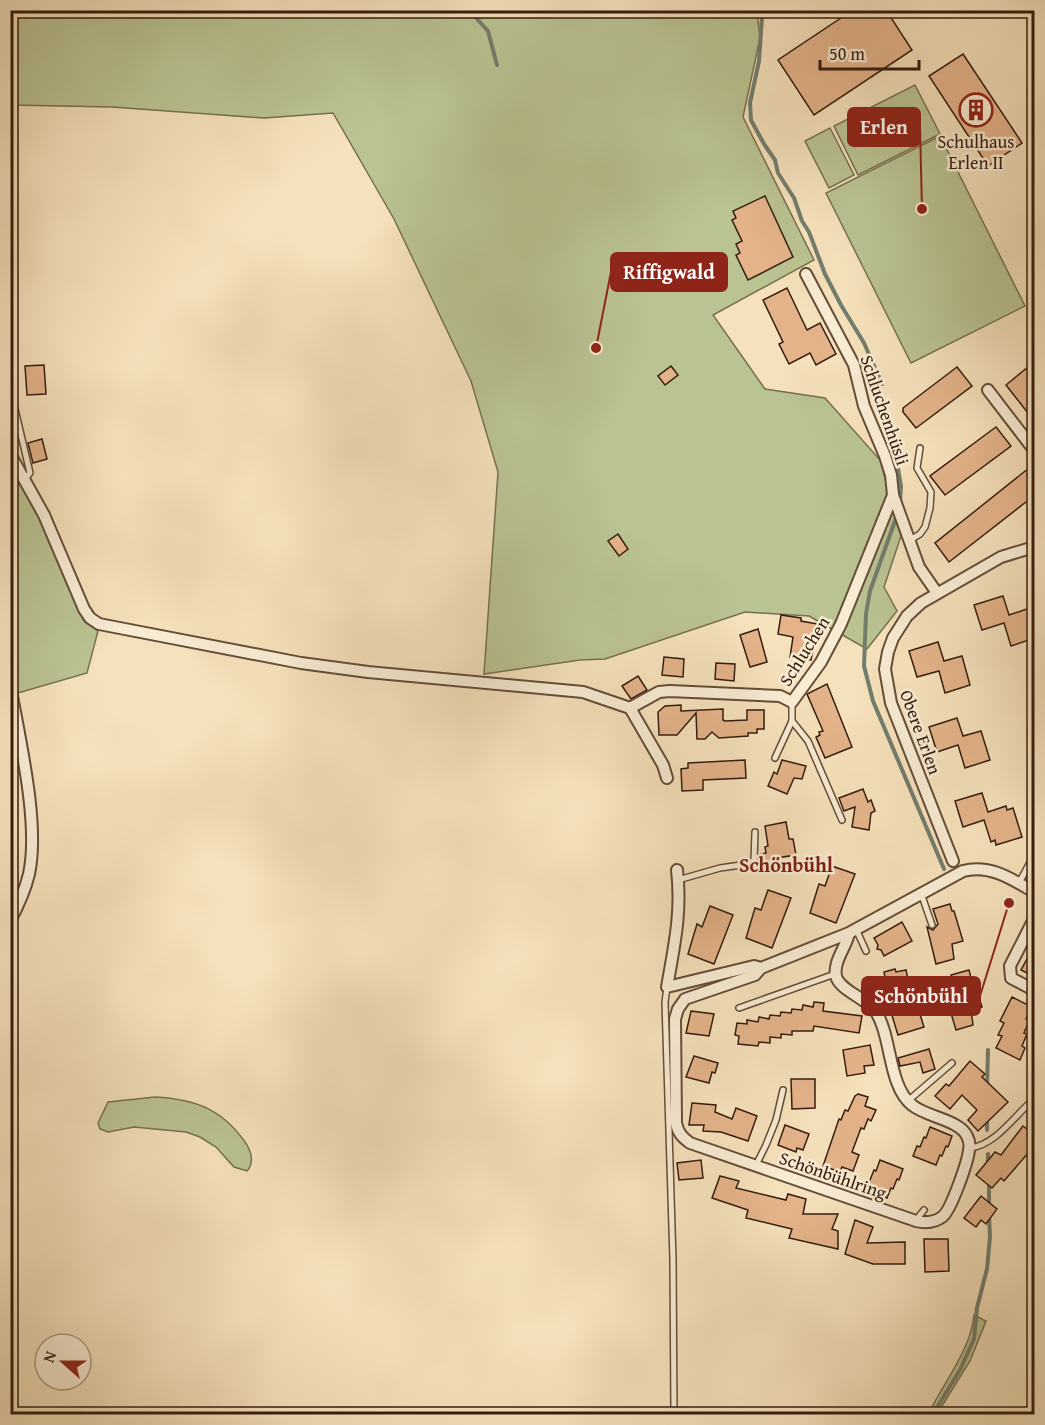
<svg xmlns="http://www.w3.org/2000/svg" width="1045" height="1425" viewBox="0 0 1045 1425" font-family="'Gentium Book Plus',serif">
<rect width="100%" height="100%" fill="#f5e1bb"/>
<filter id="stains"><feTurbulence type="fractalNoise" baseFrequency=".00333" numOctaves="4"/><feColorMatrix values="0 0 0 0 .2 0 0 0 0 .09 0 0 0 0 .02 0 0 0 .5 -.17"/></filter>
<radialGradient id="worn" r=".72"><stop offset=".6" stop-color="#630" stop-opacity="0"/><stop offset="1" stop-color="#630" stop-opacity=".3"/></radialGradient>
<g fill="#bac392" stroke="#777050" stroke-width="1.5">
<polygon points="11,11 757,11 760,38 743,117 814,260 713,315 765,389 825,398 880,460 901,536 884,587 897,611 867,649 809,616 745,612 605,659 580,660 484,674 498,472 471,381 394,219 333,113 264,118 112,107 11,105"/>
<polygon points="915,85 940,134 858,175 834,126"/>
<polygon points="830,128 854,175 829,188 805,141"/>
<polygon points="940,136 1025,306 911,363 826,193"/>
<polygon points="10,459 52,542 76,605 85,622 98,631 87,673 11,695"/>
<path d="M155,1097C196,1099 224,1110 247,1145C252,1154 254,1163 247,1171L234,1167L216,1147L200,1137L186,1132L134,1127L108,1132L100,1129L98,1123L108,1102Z"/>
<path d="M974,1315L986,1321L970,1361L937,1414H926L932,1407C947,1378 971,1348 974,1315Z"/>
</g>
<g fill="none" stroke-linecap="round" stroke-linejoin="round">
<g stroke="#737d6d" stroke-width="4">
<polyline points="469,10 488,31 497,65"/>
<polyline points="761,10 762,17 759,61 750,103 751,120 764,144 775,160 778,173 794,198 802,221 809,232 825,274 841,305 864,343 882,384"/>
<polyline points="882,399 896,457 901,486 900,503"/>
<polyline points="896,518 870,591 866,614 864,666 873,701 944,869"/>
<polyline points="987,1087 988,1050"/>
<polyline points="987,1130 987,1119"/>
<polyline points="988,1154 988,1165"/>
<polyline points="989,1182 989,1207"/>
<polyline points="933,1414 960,1370 974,1339 977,1308 987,1269 990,1237 989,1215"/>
</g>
</g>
<g fill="#e4b38a" stroke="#341c0e" stroke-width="1.5">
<polygon points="853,10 886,10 912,50 814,115 778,60"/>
<polygon points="963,54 1022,143 988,166 929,76"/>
<polygon points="765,196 793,257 748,280 736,255 740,253 736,244 742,241 732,220 736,218 733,211"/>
<polygon points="787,288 807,330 820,323 836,354 816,365 810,353 789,364 779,344 783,342 763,300"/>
<polygon points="44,365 46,394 27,395 25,366"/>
<polygon points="671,366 678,375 665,385 658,376"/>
<polygon points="957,367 972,386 916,428 903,412 903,408"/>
<polygon points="1028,367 1035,375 1035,422 1006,385"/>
<polygon points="996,427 1011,446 945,495 930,476"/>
<polygon points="42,439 47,459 33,463 28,443"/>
<polygon points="1029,468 1035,476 1035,495 949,562 935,543"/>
<polygon points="618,534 628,549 619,556 608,541"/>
<polygon points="1003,596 1009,615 1027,609 1035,638 1011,646 1004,623 982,630 974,605"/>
<polygon points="781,615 801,618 801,621 818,624 811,660 790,657 793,637 778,634"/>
<polygon points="758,629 767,662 750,667 740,635"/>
<polygon points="938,642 944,661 962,656 970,685 945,693 939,671 917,677 909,651"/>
<polygon points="664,657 684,659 683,677 662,675"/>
<polygon points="716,663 735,664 734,681 715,679"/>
<polygon points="638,676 647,690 631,699 622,686"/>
<polygon points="827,684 852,747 825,758 816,737 820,735 819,732 823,731 807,694"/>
<polygon points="681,705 681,711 723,709 723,720 725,721 747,720 747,710 764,710 764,729 757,729 757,733 748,733 748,736 719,738 712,732 705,739 697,739 696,713 677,735 659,735 658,712 665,706"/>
<polygon points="957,718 963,736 981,731 990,760 965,768 958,745 937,752 929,727"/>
<polygon points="745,760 746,778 703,780 703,790 682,791 681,769 688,768 688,763"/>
<polygon points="782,760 806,766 802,779 794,778 787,794 768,786 774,772 777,774"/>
<polygon points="863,789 868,802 871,800 875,811 871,813 869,830 852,827 855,807 844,811 839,798"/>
<polygon points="982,793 988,812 1006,806 1007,810 1013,808 1022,837 996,845 995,840 991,842 984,820 963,827 955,801"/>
<polygon points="786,822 789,839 793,839 796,855 776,858 778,871 764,873 761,854 766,853 765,847 768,846 765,826"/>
<polygon points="832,866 855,874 836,923 810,913 819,884 825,886"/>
<polygon points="768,890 791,898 772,948 746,938 755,908 761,910"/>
<polygon points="950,904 952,911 954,911 963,941 952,944 954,959 936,964 927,927 933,930 938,924 933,909"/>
<polygon points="710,906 733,915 714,964 688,954 697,924 702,927"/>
<polygon points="902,922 912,941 884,956 881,950 877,949 878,945 874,938"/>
<polygon points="1027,959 1035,962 1035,977 1021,970"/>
<polygon points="895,969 896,972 906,970 914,1009 918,1008 924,1027 898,1035 882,983 886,982 884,972"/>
<polygon points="969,970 971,978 973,977 982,1007 971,1010 973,1025 956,1030 945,993 955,990 951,975"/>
<polygon points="1012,997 1032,1007 1026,1019 1029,1021 1024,1033 1027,1034 1022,1046 1025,1048 1020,1060 996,1048 1002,1036 998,1035 1004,1023 1000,1021"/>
<polygon points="814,1002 824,1003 823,1011 862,1016 859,1033 814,1026 813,1031 792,1031 792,1035 781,1034 781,1038 770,1037 770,1043 759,1042 758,1046 738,1044 739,1036 735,1035 737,1023 747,1024 747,1020 758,1022 759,1017 769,1019 770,1015 780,1016 781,1012 791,1013 792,1009 802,1010 803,1005 813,1007"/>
<polygon points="691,1011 714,1014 709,1036 686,1033"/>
<polygon points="870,1045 874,1065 864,1066 865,1073 847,1076 843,1050"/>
<polygon points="929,1049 935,1069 923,1073 920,1062 900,1066 898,1058"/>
<polygon points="694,1056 718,1063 715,1073 712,1072 709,1083 686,1077"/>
<polygon points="970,1061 985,1074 982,1077 1008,1102 978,1131 968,1120 977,1110 962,1095 950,1109 935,1096 946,1084 949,1086"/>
<polygon points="791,1079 815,1079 815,1108 792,1109"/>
<polygon points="858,1094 868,1097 865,1106 876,1110 871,1121 868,1119 864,1129 861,1128 852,1152 859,1155 853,1171 842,1167 840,1172 823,1166 839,1119 841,1120 845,1110 848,1111 855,1096"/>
<polygon points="692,1103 716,1105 715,1112 732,1119 736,1108 757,1116 748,1141 721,1132 703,1131 704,1125 689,1125"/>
<polygon points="785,1125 809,1134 803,1150 797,1148 796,1152 778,1145"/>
<polygon points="1023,1126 1035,1135 1035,1145 1004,1181 1001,1178 992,1188 976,1175 995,1152 1001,1155"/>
<polygon points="930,1127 952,1136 948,1147 946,1146 942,1156 940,1155 936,1165 913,1156 917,1146 920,1147 924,1137 926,1138"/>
<polygon points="701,1160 703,1178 679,1180 677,1163"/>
<polygon points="880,1160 903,1169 899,1180 897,1179 893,1189 891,1188 887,1198 866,1190 874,1170 876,1171"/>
<polygon points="720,1176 739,1181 736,1188 786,1200 788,1194 806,1199 803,1214 838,1214 832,1229 838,1231 838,1249 789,1238 792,1229 746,1218 748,1210 712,1198"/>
<polygon points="981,1196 997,1209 986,1224 981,1220 976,1227 964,1218"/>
<polygon points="855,1220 873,1227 867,1243 905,1242 905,1264 873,1264 845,1254"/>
<polygon points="924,1239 948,1239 949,1271 925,1272"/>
</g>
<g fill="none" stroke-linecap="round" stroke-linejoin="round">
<g stroke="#644d39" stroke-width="8">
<g id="service">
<polyline points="10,388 30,473 25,479"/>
<polyline points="910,540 920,534 925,527 930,508 931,492 917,468 920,448"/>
<polyline points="792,721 808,741 842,820"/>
<polyline points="775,758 792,721 792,702"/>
<polyline points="678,880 720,868 748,864 754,860 755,832"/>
<polyline points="1019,883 1034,855"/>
<polyline points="921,893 932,925"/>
<polyline points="856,929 866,951"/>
<polyline points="667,987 665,1002 673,1260 674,1414"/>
<polyline points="739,1008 835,974"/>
<polyline points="909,1100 952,1063"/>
<path d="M970,1148C996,1145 1015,1115 1034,1099"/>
<polyline points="756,1165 766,1145 776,1120 783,1090"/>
<polyline points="916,1220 924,1210"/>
</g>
</g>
<g stroke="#644d39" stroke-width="14">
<g id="minor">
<polyline points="806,274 854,365 864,406 885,456 891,475 893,495 919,567 937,593"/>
<polyline points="988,390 1034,450"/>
<polyline points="10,454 44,515 84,609 90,618 99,624 301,663 368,672 583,692 630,708 663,765 667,778"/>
<path d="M10,685C19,737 40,823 29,874C25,891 18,906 10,921"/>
<polyline points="630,708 659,692 670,691 780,696 792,702 821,662 841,624 893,495"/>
<polyline points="953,861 891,703 885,669 888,652 893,638 907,616 921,603 1001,557 1034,547"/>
<path d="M677,870C682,912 674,947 667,987L754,966L761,968"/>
<polyline points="1034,919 1010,966 1011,978 1034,990"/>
<path d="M849,933C847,946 833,961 836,976C839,990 868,999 876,1012C892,1037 888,1086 912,1105C926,1117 960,1120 967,1136C969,1140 970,1146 969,1150C968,1161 951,1211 942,1217C934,1223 925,1223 916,1221L690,1143C682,1137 678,1133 676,1123L675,1019L678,1009L685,999L755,975L761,968L849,933L963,871C990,864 1012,879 1034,892"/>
</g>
</g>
<use href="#service" stroke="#f8ecd3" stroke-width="5"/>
<use href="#minor" stroke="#f8ecd3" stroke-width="10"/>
</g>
<defs>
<g id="building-ring" transform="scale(1.725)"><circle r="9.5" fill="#f8ecd3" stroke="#8f2418" stroke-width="1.5"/><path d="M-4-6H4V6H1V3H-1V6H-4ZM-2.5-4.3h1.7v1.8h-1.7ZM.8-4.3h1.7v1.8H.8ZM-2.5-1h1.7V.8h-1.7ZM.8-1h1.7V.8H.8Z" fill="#8f2418"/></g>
</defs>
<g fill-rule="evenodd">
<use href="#building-ring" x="976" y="110"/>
</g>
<g text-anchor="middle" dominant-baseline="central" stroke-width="5" stroke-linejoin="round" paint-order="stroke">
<g font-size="18" fill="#341c0e" stroke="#f8ecd3">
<text x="976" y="141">Schulhaus<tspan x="976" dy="21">Erlen II</tspan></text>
</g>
<g font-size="18" fill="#341c0e" stroke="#f8ecd3">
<text transform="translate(885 410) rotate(71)">Schluchenhüsli</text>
<text transform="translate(804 651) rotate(-58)">Schluchen</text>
<text transform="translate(921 732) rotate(70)">Obere Erlen</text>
<text transform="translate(833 1175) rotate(19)">Schönbühlring</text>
</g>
<g font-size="20" font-weight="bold" fill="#7a1f14" stroke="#f8ecd3">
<text x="786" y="864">Schönbühl</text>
</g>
</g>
<path fill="none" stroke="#8f2418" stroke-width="2" d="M922 209L920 127M596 348L611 272M1009 903L980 996"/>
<g fill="#8f2418" stroke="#f8ecd3" stroke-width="2">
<circle cx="922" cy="209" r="6"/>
<circle cx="596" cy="348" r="6"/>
<circle cx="1009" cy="903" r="6"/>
</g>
<g fill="#8f2418" stroke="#8f2418" stroke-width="2">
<rect x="848" y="108" width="72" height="38" rx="6"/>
<rect x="611" y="253" width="116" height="38" rx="6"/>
<rect x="862" y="977" width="118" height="38" rx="6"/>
</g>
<g font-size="20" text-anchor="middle" font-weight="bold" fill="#fff">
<text x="884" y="134">Erlen</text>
<text x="669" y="279">Riffigwald</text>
<text x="921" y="1003">Schönbühl</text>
</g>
<rect width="1045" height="1425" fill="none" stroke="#f5e1bb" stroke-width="36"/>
<rect x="12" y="12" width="1021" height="1401" fill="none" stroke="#341c0e" stroke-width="3"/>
<rect x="18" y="18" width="1009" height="1389" fill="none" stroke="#341c0e" stroke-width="1.5"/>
<g transform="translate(63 1362) rotate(291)"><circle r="28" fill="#f8ecd3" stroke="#aa9984" stroke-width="1.5"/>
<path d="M0-4.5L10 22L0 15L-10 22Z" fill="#8f2418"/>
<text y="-9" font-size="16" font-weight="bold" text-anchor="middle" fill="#341c0e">N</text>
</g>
<path d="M820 60v9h99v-9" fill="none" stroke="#341c0e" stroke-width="3"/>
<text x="829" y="60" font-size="18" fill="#341c0e" stroke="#f8ecd3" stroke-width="4.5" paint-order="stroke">50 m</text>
<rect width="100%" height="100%" filter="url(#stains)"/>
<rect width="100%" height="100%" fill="url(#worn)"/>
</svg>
